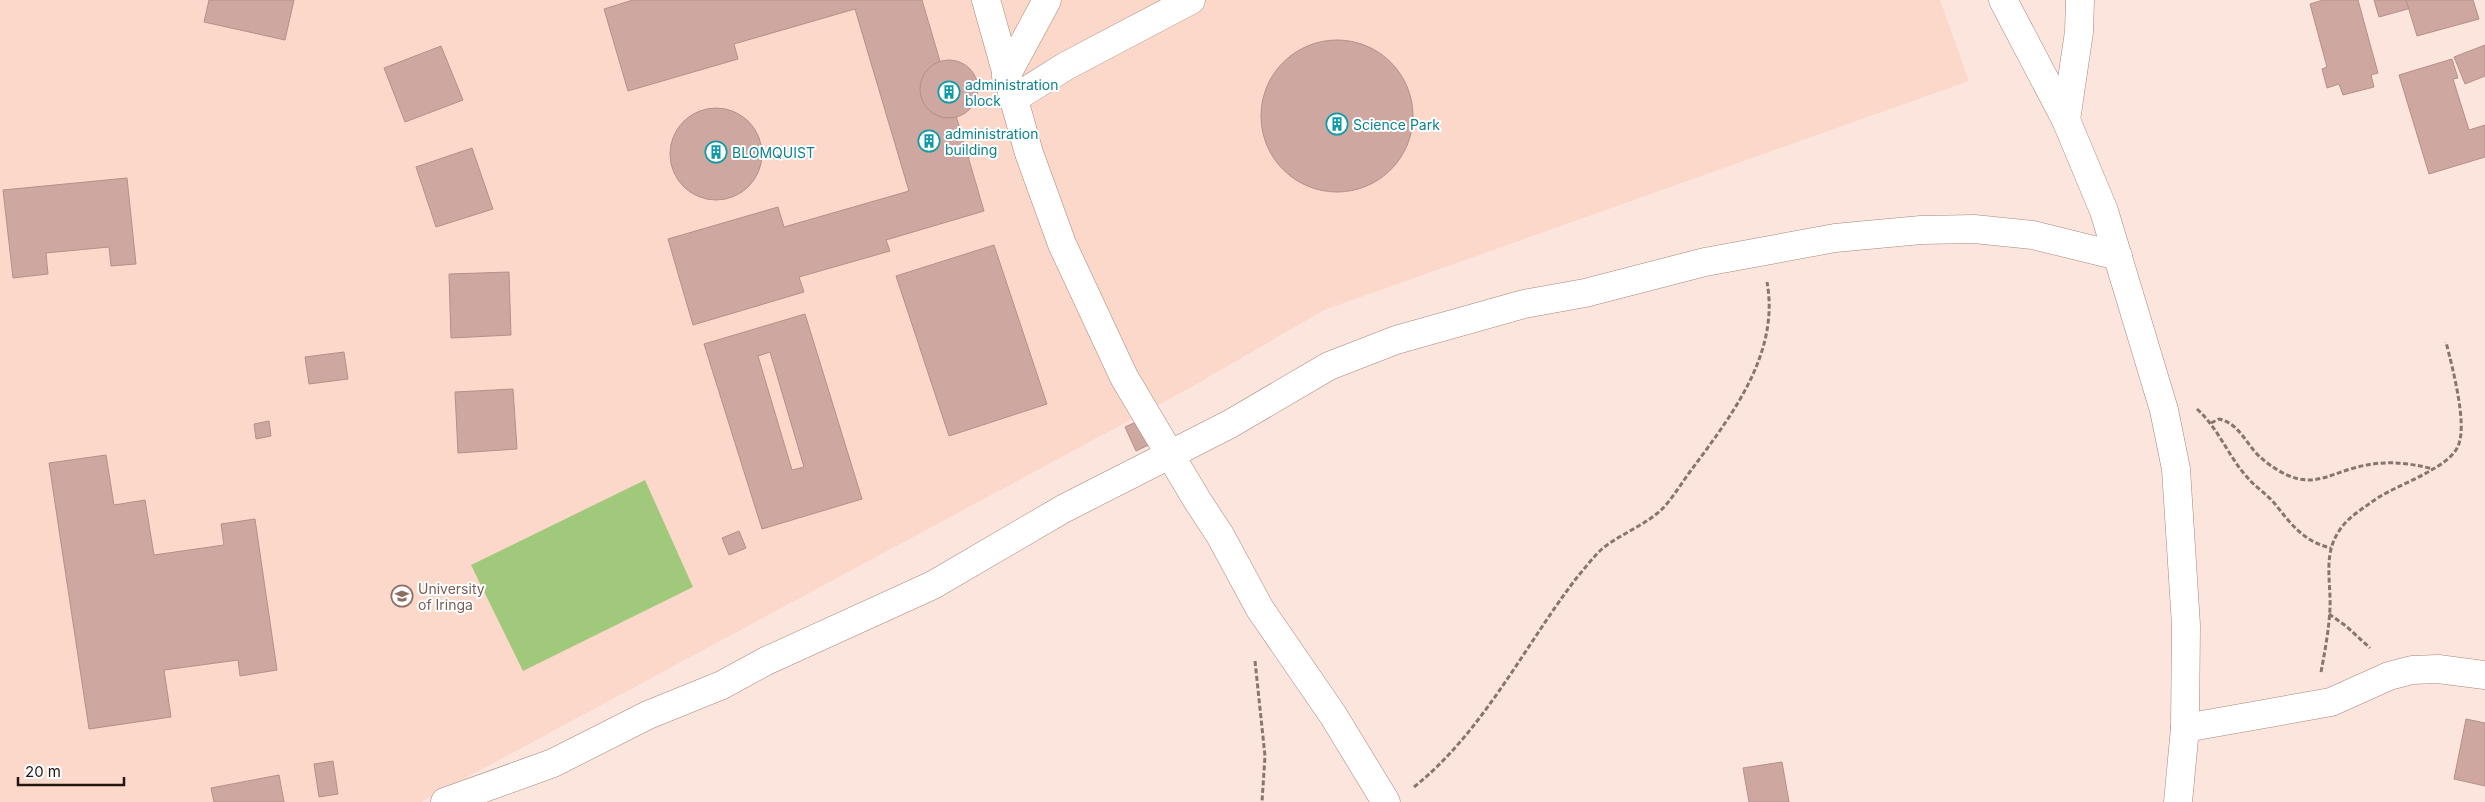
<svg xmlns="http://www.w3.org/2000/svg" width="2485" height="802" viewBox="0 0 2485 802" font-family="Inter,sans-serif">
<rect width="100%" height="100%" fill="#fbe5dd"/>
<polygon fill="#fcd8cb" points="0,0 1940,0 1969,81 1324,310 1186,390 421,802 0,802"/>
<polygon fill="#a1c97b" points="645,480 693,587 523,671 471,565"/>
<g fill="#cda7a0" stroke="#b59089" fill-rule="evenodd">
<polygon points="209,0 294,0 285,40 204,22"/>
<polygon points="633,0 922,0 984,211 886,240 890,251 799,277 804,292 693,325 668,239 778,207 784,227 909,191 855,9 734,44 738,59 628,91 604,9"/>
<polygon points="2323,0 2358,0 2378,73 2371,75 2374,87 2343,95 2339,84 2327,88 2322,69 2327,67 2310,4"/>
<polygon points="2374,0 2433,0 2433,2 2379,17"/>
<polygon points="2406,0 2473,0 2479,19 2417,36"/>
<circle cx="1337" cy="116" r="76"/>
<polygon points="2485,45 2485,76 2465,84 2454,57"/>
<polygon points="441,46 463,100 405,122 384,68"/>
<polygon points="2452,59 2458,78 2453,79 2469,130 2485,125 2485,157 2429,174 2399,75"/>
<circle cx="949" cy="89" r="29"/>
<circle cx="716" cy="154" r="46"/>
<polygon points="472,148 493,209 436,227 416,167"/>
<polygon points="127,178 136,264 111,266 109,247 46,253 48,274 13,278 3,190"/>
<polygon points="994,245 1047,404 949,436 896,276"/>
<polygon points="509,272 511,335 451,338 449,274"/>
<path d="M805,314L862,499L762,529L704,344ZM770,352L804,467L792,470L758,356Z"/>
<polygon points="344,352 348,379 309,384 305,357"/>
<polygon points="513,389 517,449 458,453 455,392"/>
<polygon points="1147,417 1157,441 1136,451 1125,427"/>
<polygon points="269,421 271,436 256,439 254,424"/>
<polygon points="106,455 114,505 145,500 154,555 224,545 221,524 255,519 277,670 240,676 238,660 164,670 171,717 89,729 49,463"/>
<polygon points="739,531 746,548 729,555 722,538"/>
<polygon points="2466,719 2485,723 2485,786 2454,779"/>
<polygon points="333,761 338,794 319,797 314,764"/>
<polygon points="1782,762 1789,802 1749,802 1743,768"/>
<polygon points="279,775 284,802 214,802 211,788"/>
</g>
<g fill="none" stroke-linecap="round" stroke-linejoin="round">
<g stroke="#a8867a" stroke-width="29">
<g id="minor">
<polyline points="986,0 1029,153 1062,244 1124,377 1197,500 1220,535 1260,609 1333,715 1386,802"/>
<polyline points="2003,0 2066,120 2104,211 2164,410 2176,469 2186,625 2185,728 2178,802"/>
<polyline points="1006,76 1047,0"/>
<polyline points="1013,99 1066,66 1191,0"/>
<polyline points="2066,120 2079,32 2080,0"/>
<polyline points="2185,728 2331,702 2389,676 2412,670 2438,669 2485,675"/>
<polyline points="445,802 553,763 648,715 722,685 766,661 933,585 1063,509 1230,424 1329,366 1396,340 1524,304 1585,293 1705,262 1835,238 1921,230 1974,229 2033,235 2118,256"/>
</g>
</g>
<g stroke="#877670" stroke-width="3" stroke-dasharray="5 2.5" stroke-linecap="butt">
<path d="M2197,409C2219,429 2228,456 2247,477C2255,487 2267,494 2275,504C2291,524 2304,542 2331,548"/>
<path d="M2211,423L2219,419C2240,424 2245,443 2260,457C2270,466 2285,476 2299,479C2319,483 2335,473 2354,468C2381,460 2406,462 2433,469"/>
<polyline points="2329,614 2346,626 2370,648"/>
<polyline points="1255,661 1265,756 1262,802"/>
<path d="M2321,672C2325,651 2329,629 2330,608C2331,581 2323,555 2339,531C2347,518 2361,510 2373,501C2392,488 2414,481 2433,469C2442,464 2454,456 2458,446C2468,425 2452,366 2446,342"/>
<path d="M1414,787C1484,731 1524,646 1578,576C1586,567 1594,556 1603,548C1621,534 1643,526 1660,511C1672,500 1682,482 1692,469C1732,415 1780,353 1767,282"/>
</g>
<use href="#minor" stroke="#fff" stroke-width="28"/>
</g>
<defs>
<g id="building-ring" transform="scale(1.125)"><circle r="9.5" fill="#fff" stroke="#0f9aa8" stroke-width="1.5"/><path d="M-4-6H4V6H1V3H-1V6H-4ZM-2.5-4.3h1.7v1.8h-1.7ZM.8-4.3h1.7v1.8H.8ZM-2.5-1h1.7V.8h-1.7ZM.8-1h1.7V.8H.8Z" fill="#0f9aa8"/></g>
<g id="university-ring" transform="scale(1.125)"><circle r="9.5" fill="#fff" stroke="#8d6e63" stroke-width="1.5"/><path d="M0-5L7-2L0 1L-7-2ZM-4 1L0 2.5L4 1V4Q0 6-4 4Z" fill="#8d6e63"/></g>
</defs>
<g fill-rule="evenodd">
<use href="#building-ring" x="949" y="92"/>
<use href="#building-ring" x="1337" y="124"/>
<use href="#building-ring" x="929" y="141"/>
<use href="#building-ring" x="716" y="152"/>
<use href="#university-ring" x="402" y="596"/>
</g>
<g text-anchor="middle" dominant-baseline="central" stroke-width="4" stroke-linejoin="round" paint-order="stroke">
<g font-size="14" fill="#0d838f" stroke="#fff" text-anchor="start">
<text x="965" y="84">administration<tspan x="965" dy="16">block</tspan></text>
<text x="1353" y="124">Science Park</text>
<text x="945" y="133">administration<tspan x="945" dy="16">building</tspan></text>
<text x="732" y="152">BLOMQUIST</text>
</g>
<g font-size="14" fill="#785e54" stroke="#fff" text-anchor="start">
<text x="418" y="588">University<tspan x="418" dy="16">of Iringa</tspan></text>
</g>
</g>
<path d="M18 777v8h106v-8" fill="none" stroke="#221611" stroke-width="2.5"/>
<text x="25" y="777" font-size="15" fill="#221611" stroke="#ffffff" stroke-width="4" paint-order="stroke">20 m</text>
</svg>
